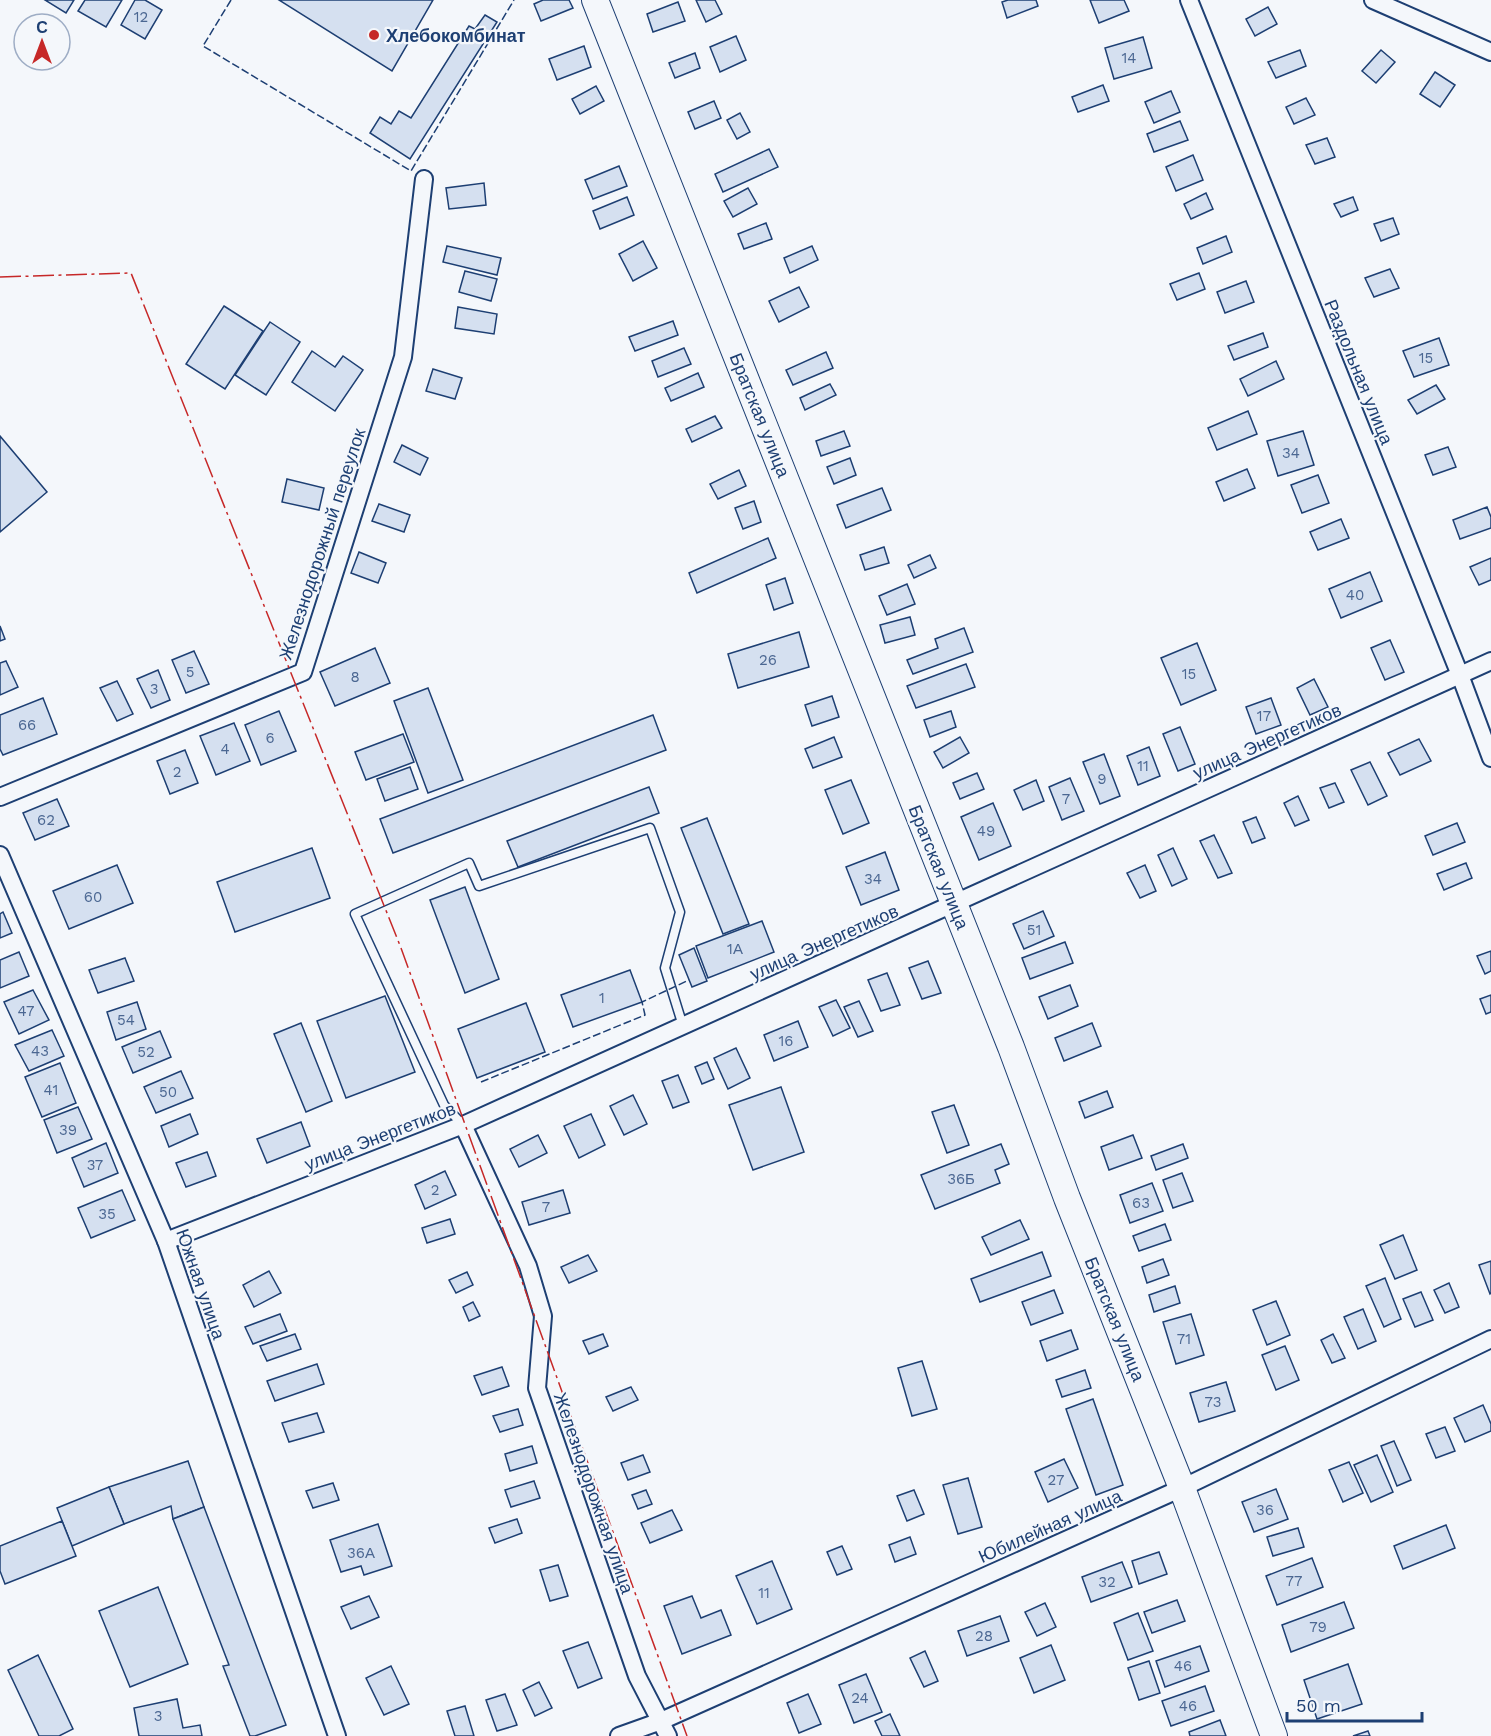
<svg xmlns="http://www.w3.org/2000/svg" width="1491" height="1736" viewBox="0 0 1491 1736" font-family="'Work Sans',sans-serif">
<rect width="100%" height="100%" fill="#f4f7fb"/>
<g fill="#d5e0f0" stroke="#1d3f73" stroke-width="1.5">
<polygon points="45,0 74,0 66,13"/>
<polygon points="85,0 122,0 106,27 78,11"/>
<polygon points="135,0 145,0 162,10 145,39 121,25"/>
<polygon points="279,0 433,0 392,71"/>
<polygon points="543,0 569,0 573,8 541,21 534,4"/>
<polygon points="696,0 715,0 722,14 706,22"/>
<polygon points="1008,0 1036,0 1038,6 1007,18 1002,2"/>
<polygon points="1090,0 1124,0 1129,11 1099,23"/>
<polygon points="678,2 685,21 653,32 647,14"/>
<polygon points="1268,7 1277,24 1255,36 1246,19"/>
<polygon points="485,15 497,22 410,159 370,133 380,117 391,124 399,111 411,118 469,26 475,29"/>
<polygon points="736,36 746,60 720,72 710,47"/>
<polygon points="1143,37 1152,68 1114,79 1105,48"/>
<polygon points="584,46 591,67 557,80 549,59"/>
<polygon points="1300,50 1306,66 1276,78 1268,62"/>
<polygon points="1381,50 1395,62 1376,83 1362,71"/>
<polygon points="695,53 700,68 675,78 669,63"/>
<polygon points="1435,72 1455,85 1440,107 1420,94"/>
<polygon points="1103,85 1109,101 1078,112 1072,97"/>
<polygon points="596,86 604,101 580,114 572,99"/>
<polygon points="1171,91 1180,112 1154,123 1145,102"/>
<polygon points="1306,98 1315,115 1294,124 1286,107"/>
<polygon points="714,101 721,118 695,129 688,112"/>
<polygon points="740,113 750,132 737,139 727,120"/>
<polygon points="1180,121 1188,140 1154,152 1147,134"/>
<polygon points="1327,138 1335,157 1315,164 1306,145"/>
<polygon points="769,149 778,167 723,192 715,174"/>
<polygon points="1193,155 1203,180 1176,191 1166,167"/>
<polygon points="619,166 627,186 593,199 585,180"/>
<polygon points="484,183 486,205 449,209 446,188"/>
<polygon points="748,188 757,204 733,217 724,201"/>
<polygon points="1206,193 1213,209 1191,219 1184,204"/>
<polygon points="627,197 634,215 600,229 593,211"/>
<polygon points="1353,197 1358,210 1341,217 1334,204"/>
<polygon points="1393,218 1399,234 1381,241 1374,224"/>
<polygon points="766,223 772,239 744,249 738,234"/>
<polygon points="1226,236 1232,252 1203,264 1197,248"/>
<polygon points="643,241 657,268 633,281 619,254"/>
<polygon points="447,246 501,258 497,275 443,262"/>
<polygon points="812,246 818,260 790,273 784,258"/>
<polygon points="1390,269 1399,288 1374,297 1365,278"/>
<polygon points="465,271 497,279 491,301 459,292"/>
<polygon points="1199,273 1205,289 1177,300 1170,284"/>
<polygon points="1246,281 1254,302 1225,313 1217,292"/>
<polygon points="799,287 809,307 779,322 769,301"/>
<polygon points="224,306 263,331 225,389 186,364"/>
<polygon points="458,307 497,314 494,334 455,328"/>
<polygon points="673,321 678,335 635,351 629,337"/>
<polygon points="270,322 300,342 266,395 235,375"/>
<polygon points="1263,333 1268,347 1234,360 1228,346"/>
<polygon points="1439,338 1449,365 1414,377 1403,351"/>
<polygon points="684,348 691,364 658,377 652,361"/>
<polygon points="312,351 335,367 343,356 363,370 335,411 292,382"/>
<polygon points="826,352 833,368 793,385 786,370"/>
<polygon points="1276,361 1284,379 1248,396 1240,379"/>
<polygon points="433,369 462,378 455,399 426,391"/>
<polygon points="698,373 704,387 671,401 665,388"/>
<polygon points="830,384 836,395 805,410 800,398"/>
<polygon points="1436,385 1445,399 1417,414 1408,400"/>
<polygon points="1248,411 1257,434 1217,450 1208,428"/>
<polygon points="715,416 722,428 692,442 686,429"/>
<polygon points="844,431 850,446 821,456 816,441"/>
<polygon points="1303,431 1314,465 1278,476 1267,441"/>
<polygon points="0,436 47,492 0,532"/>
<polygon points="402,445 428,458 420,475 394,462"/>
<polygon points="1448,447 1456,467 1433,475 1425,455"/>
<polygon points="850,458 856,475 834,484 827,467"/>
<polygon points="1247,469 1255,488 1224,501 1216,482"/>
<polygon points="739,470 746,486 718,499 710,484"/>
<polygon points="1318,475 1329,503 1302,513 1291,485"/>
<polygon points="287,479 324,488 319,510 282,502"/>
<polygon points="882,488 891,510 846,528 837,505"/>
<polygon points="754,501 761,522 743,529 735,508"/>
<polygon points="379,504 410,515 404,532 372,521"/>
<polygon points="1487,507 1491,517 1491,528 1460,539 1453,520"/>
<polygon points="1341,519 1349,538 1318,550 1310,532"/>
<polygon points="768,538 776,558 697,593 689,573"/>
<polygon points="884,547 889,563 865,570 860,555"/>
<polygon points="359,552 386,563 378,583 351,573"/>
<polygon points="930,555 936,568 914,578 908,565"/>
<polygon points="1491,558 1491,580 1479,585 1470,567"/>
<polygon points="1370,572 1382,601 1341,618 1329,589"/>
<polygon points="785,578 793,603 774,610 766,585"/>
<polygon points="907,584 915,604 887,615 879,596"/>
<polygon points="910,617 915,635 885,643 880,625"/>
<polygon points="0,626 5,639 0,641"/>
<polygon points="964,628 973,652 913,674 907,660 938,648 935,639"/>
<polygon points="799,632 809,667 738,688 728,654"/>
<polygon points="1390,640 1404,672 1385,680 1371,648"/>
<polygon points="1197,643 1216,690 1181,705 1161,658"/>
<polygon points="375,648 390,683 335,706 320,672"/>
<polygon points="194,651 209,684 186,693 172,660"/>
<polygon points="6,661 18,687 0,695 0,663"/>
<polygon points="966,664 975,687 916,708 907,686"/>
<polygon points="158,670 170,700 151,708 137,679"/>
<polygon points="1314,679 1328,707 1310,715 1297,688"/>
<polygon points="117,681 133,714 117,721 100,688"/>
<polygon points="428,688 463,780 428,793 394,701"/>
<polygon points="832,696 839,717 812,726 805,705"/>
<polygon points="43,698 57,734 3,755 0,749 0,715"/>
<polygon points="1271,698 1281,725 1256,734 1246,707"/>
<polygon points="279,711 296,751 261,765 245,725"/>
<polygon points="951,711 956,727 930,737 924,720"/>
<polygon points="653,715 666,750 393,853 380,819"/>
<polygon points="234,723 250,761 216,775 200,736"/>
<polygon points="1180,727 1195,764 1178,771 1163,734"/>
<polygon points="403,734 414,762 366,780 355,752"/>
<polygon points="834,737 842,757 813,768 805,749"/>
<polygon points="960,737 969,753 943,768 934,752"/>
<polygon points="1419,739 1431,761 1400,775 1388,753"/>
<polygon points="1149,747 1160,776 1138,785 1127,756"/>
<polygon points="185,750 198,783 170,794 157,761"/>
<polygon points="1104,754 1120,796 1100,804 1083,762"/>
<polygon points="1370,762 1387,796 1368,805 1351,770"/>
<polygon points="410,767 418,789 385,801 377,779"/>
<polygon points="977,773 984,789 960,799 953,783"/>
<polygon points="1070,778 1084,811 1062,820 1049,787"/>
<polygon points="851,780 869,823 843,834 825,790"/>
<polygon points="1036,780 1044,801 1023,810 1014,790"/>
<polygon points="1335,783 1344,802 1329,808 1320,788"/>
<polygon points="649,787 659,813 518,867 507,841"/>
<polygon points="1298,796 1309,820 1295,826 1284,803"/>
<polygon points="57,799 69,826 35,840 23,813"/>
<polygon points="993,803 1011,846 979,860 961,817"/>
<polygon points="1256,817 1265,838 1252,843 1243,822"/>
<polygon points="707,818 749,924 723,934 681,828"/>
<polygon points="1457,823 1465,842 1433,855 1425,836"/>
<polygon points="1214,835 1232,873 1218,878 1200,841"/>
<polygon points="312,848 330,898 235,932 217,882"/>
<polygon points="1173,848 1187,879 1172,886 1158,855"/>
<polygon points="885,852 899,890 861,905 846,867"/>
<polygon points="1466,863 1472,878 1444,890 1437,874"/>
<polygon points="117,865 133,903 69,929 53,891"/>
<polygon points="1145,865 1156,891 1140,898 1127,873"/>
<polygon points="465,887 499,979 465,993 430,900"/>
<polygon points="1043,911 1054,936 1024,949 1013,924"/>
<polygon points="3,912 12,933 0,938 0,914"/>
<polygon points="762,921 774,952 708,978 696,946"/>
<polygon points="1065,942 1073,963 1030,979 1022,958"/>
<polygon points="694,948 707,981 692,987 679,955"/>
<polygon points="1491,951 1491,971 1485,974 1477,956"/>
<polygon points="19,952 29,976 0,988 0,960"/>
<polygon points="125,958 134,981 98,993 89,970"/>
<polygon points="928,961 941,993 922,999 909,968"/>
<polygon points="630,970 642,1002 573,1027 561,995"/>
<polygon points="887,973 900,1005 881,1011 868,980"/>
<polygon points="1070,985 1078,1006 1048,1019 1039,997"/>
<polygon points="33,990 49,1020 19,1034 4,1002"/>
<polygon points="1491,995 1491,1012 1486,1014 1480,999"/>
<polygon points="385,996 415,1072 346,1098 317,1021"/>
<polygon points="836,1000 850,1028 833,1036 819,1007"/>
<polygon points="859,1001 873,1031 858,1037 844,1007"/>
<polygon points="137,1002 146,1029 116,1040 107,1012"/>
<polygon points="526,1003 545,1052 477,1078 458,1029"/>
<polygon points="798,1021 808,1047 774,1061 764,1035"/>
<polygon points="301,1023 332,1101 306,1112 274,1034"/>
<polygon points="1092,1023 1101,1046 1064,1061 1055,1038"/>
<polygon points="52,1030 64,1056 29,1071 15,1045"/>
<polygon points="160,1031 171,1057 133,1073 122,1047"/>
<polygon points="736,1048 750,1078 728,1089 714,1058"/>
<polygon points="707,1062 714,1079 702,1084 695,1067"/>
<polygon points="60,1063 76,1103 42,1117 25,1077"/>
<polygon points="181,1071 193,1098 156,1113 144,1087"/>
<polygon points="678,1075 689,1102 673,1108 662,1081"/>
<polygon points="781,1087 804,1152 753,1170 729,1105"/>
<polygon points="1107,1091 1113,1107 1085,1118 1079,1102"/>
<polygon points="633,1095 647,1124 624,1135 610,1106"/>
<polygon points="954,1105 969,1145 947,1153 932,1112"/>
<polygon points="78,1107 92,1139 57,1153 44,1120"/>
<polygon points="190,1114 198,1134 169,1147 161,1126"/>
<polygon points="591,1114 605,1145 579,1158 564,1126"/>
<polygon points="301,1122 310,1146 267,1163 257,1139"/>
<polygon points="538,1135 547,1153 519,1167 510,1149"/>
<polygon points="1133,1135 1142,1158 1109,1170 1101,1147"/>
<polygon points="106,1143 118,1173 84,1187 72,1158"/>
<polygon points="1001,1144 1009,1164 995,1170 1000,1183 935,1209 921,1175"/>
<polygon points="1183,1144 1188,1158 1156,1170 1151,1156"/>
<polygon points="207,1152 216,1176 186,1187 176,1163"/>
<polygon points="445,1171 456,1195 425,1209 415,1185"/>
<polygon points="1182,1173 1193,1201 1173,1208 1163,1180"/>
<polygon points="1152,1183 1163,1211 1130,1223 1120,1195"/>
<polygon points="122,1190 135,1220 91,1238 78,1208"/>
<polygon points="563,1190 570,1213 529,1225 522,1202"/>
<polygon points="450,1219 455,1234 427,1243 422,1228"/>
<polygon points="1020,1220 1029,1239 991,1255 982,1237"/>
<polygon points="1165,1224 1171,1240 1139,1251 1133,1236"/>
<polygon points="1403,1235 1417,1270 1395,1279 1380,1245"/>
<polygon points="1042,1252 1051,1276 980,1302 971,1279"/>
<polygon points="588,1255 597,1271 569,1283 561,1267"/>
<polygon points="1163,1259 1169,1275 1147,1283 1142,1267"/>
<polygon points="1491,1261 1491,1293 1490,1294 1479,1265"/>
<polygon points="269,1271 281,1293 254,1307 243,1285"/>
<polygon points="467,1272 473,1285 456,1293 449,1280"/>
<polygon points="1385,1278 1401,1319 1384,1327 1366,1286"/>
<polygon points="1449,1283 1459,1307 1445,1313 1434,1290"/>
<polygon points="1175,1286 1180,1303 1154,1312 1149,1295"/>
<polygon points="1054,1290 1063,1313 1031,1325 1022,1302"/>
<polygon points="1421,1292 1433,1320 1415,1327 1403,1299"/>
<polygon points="1276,1301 1290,1335 1267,1345 1253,1310"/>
<polygon points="473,1302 480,1316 469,1321 463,1307"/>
<polygon points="1363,1309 1376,1341 1358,1349 1344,1317"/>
<polygon points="280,1314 287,1331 253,1344 245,1327"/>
<polygon points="1191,1314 1204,1355 1176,1364 1163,1322"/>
<polygon points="1071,1330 1078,1349 1047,1361 1040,1341"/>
<polygon points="295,1334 301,1349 267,1361 260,1346"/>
<polygon points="603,1334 608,1346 589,1354 583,1341"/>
<polygon points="1333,1334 1345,1358 1332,1363 1321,1340"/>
<polygon points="1285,1346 1299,1380 1276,1390 1262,1355"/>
<polygon points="922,1361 937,1409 912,1416 898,1368"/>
<polygon points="317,1364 324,1384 275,1401 267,1381"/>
<polygon points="502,1367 509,1386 482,1395 474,1376"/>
<polygon points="1085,1370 1091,1388 1062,1397 1056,1380"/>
<polygon points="1226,1382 1235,1411 1199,1422 1190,1393"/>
<polygon points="631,1387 638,1400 613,1411 606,1397"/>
<polygon points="1093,1399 1123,1485 1096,1495 1066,1409"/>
<polygon points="1483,1405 1491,1424 1491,1431 1465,1442 1454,1418"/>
<polygon points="518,1409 523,1425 500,1432 493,1416"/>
<polygon points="317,1413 324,1432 289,1442 282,1423"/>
<polygon points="1445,1427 1455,1451 1436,1458 1426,1434"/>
<polygon points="1394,1441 1411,1480 1397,1486 1381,1446"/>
<polygon points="532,1446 537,1463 510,1471 505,1454"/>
<polygon points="643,1455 650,1472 628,1480 621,1463"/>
<polygon points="1377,1455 1393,1492 1371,1502 1354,1465"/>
<polygon points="1064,1459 1078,1488 1048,1502 1035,1472"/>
<polygon points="188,1461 204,1507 173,1519 171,1506 124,1524 109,1487"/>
<polygon points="1349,1462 1363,1493 1343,1502 1329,1470"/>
<polygon points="968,1478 982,1527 958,1534 943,1485"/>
<polygon points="534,1481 540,1498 511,1507 505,1490"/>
<polygon points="333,1483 339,1500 313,1508 306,1491"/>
<polygon points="109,1487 124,1524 72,1546 57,1508"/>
<polygon points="1276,1489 1288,1519 1254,1532 1242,1502"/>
<polygon points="646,1490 652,1504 638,1509 632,1495"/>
<polygon points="914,1490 924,1514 907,1521 897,1496"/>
<polygon points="204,1507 286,1725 255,1736 250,1736 223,1666 229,1665 173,1519"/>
<polygon points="672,1510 682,1530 650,1543 641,1523"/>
<polygon points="517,1519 522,1533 495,1543 489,1528"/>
<polygon points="62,1521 76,1556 5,1584 0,1571 0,1546"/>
<polygon points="378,1524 392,1566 364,1575 361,1566 341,1572 330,1540"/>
<polygon points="1446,1525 1455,1548 1403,1569 1394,1546"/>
<polygon points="1298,1528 1304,1547 1273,1556 1267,1537"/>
<polygon points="910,1537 916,1554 895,1562 889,1545"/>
<polygon points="842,1546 852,1569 837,1575 827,1552"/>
<polygon points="1159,1552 1167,1574 1139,1584 1132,1561"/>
<polygon points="1312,1558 1323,1587 1277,1605 1266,1576"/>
<polygon points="772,1561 792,1609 757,1624 736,1576"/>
<polygon points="1122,1562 1132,1587 1091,1602 1082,1577"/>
<polygon points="558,1565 568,1596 550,1601 540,1570"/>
<polygon points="158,1587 188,1664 130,1687 99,1611"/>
<polygon points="369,1596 379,1617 351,1629 341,1607"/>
<polygon points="692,1596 701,1618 721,1610 731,1635 682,1654 664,1606"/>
<polygon points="1177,1600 1185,1621 1152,1633 1144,1612"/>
<polygon points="1344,1602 1354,1628 1291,1652 1282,1625"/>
<polygon points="1045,1603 1056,1627 1037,1636 1025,1612"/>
<polygon points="1138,1613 1153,1651 1128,1660 1114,1623"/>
<polygon points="1000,1616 1009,1641 967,1656 958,1631"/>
<polygon points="588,1642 602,1678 578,1688 563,1651"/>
<polygon points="1051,1645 1065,1680 1034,1693 1020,1658"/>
<polygon points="1200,1646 1209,1671 1165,1687 1156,1661"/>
<polygon points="925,1651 938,1681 924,1687 910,1658"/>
<polygon points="38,1655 73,1729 59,1736 39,1736 8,1670"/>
<polygon points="1149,1661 1160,1693 1139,1700 1128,1668"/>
<polygon points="1348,1664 1362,1704 1317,1719 1304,1680"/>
<polygon points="391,1666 409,1704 384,1715 366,1678"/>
<polygon points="866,1674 882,1712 854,1723 839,1685"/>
<polygon points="539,1682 552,1708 535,1716 523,1690"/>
<polygon points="1205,1686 1214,1711 1171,1726 1162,1701"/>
<polygon points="505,1694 517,1725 497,1731 486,1700"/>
<polygon points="808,1694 821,1724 799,1733 787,1703"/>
<polygon points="177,1699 183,1728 200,1725 202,1736 139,1736 134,1708"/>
<polygon points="465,1706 474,1736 455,1736 447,1711"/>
<polygon points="890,1714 900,1736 882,1736 875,1721"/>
<polygon points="1220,1720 1226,1736 1190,1736 1189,1732"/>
<polygon points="1368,1731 1370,1736 1353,1736"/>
</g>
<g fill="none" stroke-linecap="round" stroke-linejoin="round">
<g stroke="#1d3f73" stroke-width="11">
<polyline id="service" points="463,1125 444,1105 355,914 469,863 479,886 650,828 680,912 665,968 683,1026"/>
</g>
<g stroke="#1d3f73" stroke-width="20">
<g id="minor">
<polyline points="1189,0 1460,675 1491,758"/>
<polyline points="1373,0 1491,52"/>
<polyline points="0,797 303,672 403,357 424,179"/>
<polyline points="0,855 166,1241 337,1736"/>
<polyline points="463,1125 528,1266 543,1316 537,1388 637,1676 668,1736"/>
<polyline points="166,1241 463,1125 1491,661"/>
<polyline points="619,1736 661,1721 1182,1488 1491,1339"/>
</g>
</g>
<g stroke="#1d3f73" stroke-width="28">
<polyline id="primary" points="595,0 1011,1047 1067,1198 1182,1488 1274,1736"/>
</g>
<use href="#service" stroke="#f4f7fb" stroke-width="8"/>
<use href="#minor" stroke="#f4f7fb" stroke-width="16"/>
<use href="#primary" stroke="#f4f7fb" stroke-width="26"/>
<g stroke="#1d3f73" stroke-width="1.5" stroke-dasharray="8 3" stroke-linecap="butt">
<polyline points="231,0 203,46 411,171 514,0"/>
<polyline points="481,1082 645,1015 642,1002 689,980"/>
</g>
<polyline stroke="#c62828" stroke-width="1.5" stroke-dasharray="21 4.5 3 4.5" stroke-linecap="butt" points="0,277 131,273 401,948 687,1736"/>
</g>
<circle fill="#c62828" stroke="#f4f7fb" stroke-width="2" cx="374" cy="35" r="6"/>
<g text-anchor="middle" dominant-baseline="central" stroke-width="4.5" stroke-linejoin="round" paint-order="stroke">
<g font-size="15" fill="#4b6792">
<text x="141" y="17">12</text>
<text x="1129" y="58">14</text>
<text x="1426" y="358">15</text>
<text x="1291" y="453">34</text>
<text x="1355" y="595">40</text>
<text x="768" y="660">26</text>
<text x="190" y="672">5</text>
<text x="1189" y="674">15</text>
<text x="355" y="677">8</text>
<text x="154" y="689">3</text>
<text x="1264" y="716">17</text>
<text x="27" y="725">66</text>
<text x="270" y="738">6</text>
<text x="225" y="749">4</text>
<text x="1143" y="766">11</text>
<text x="177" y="772">2</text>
<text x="1102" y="779">9</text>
<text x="1066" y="799">7</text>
<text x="46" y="820">62</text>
<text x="986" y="831">49</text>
<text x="873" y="879">34</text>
<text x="93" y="897">60</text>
<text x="1034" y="930">51</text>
<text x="735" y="949">1А</text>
<text x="602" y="998">1</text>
<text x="26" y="1011">47</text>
<text x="126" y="1020">54</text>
<text x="786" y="1041">16</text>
<text x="40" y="1051">43</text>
<text x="146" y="1052">52</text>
<text x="51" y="1090">41</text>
<text x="168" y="1092">50</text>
<text x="68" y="1130">39</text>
<text x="95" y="1165">37</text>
<text x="961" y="1179">36Б</text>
<text x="435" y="1190">2</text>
<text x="1141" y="1203">63</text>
<text x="546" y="1207">7</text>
<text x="107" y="1214">35</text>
<text x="1184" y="1339">71</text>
<text x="1213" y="1402">73</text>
<text x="1056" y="1480">27</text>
<text x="1265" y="1510">36</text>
<text x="361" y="1553">36А</text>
<text x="1294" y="1581">77</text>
<text x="1107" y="1582">32</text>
<text x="764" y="1593">11</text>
<text x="1318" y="1627">79</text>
<text x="984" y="1636">28</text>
<text x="1183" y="1666">46</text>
<text x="860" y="1698">24</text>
<text x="1188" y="1706">46</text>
<text x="158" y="1716">3</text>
</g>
<g font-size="18" font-weight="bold" fill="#1d3f73" stroke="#f4f7fb" text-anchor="start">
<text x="386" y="35">Хлебокомбинат</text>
</g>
<g font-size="18" fill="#1d3f73" stroke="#f4f7fb">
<text transform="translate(1359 372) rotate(68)">Раздольная улица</text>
<text transform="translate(760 415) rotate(68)">Братская улица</text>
<text transform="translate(322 544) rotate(-72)">Железнодорожный переулок</text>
<text transform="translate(1267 741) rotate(-24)">улица Энергетиков</text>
<text transform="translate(939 867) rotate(68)">Братская улица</text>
<text transform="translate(824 942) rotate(-24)">улица Энергетиков</text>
<text transform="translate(380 1136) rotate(-21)">улица Энергетиков</text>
<text transform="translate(201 1284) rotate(71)">Южная улица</text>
<text transform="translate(1115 1319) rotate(68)">Братская улица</text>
<text transform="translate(594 1493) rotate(71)">Железнодорожная улица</text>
<text transform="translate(1050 1526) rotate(-24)">Юбилейная улица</text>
</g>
</g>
<g transform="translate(42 42)"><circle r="28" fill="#f4f7fb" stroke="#9eadc5" stroke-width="1.5"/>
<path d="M0-4.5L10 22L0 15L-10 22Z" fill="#c62828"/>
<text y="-9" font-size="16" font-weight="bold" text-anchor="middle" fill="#1d3f73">С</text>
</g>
<path d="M1287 1712v9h135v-9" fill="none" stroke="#1d3f73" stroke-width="3"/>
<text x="1296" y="1712" font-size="18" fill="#1d3f73" stroke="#f4f7fb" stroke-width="4.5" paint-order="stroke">50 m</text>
</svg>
